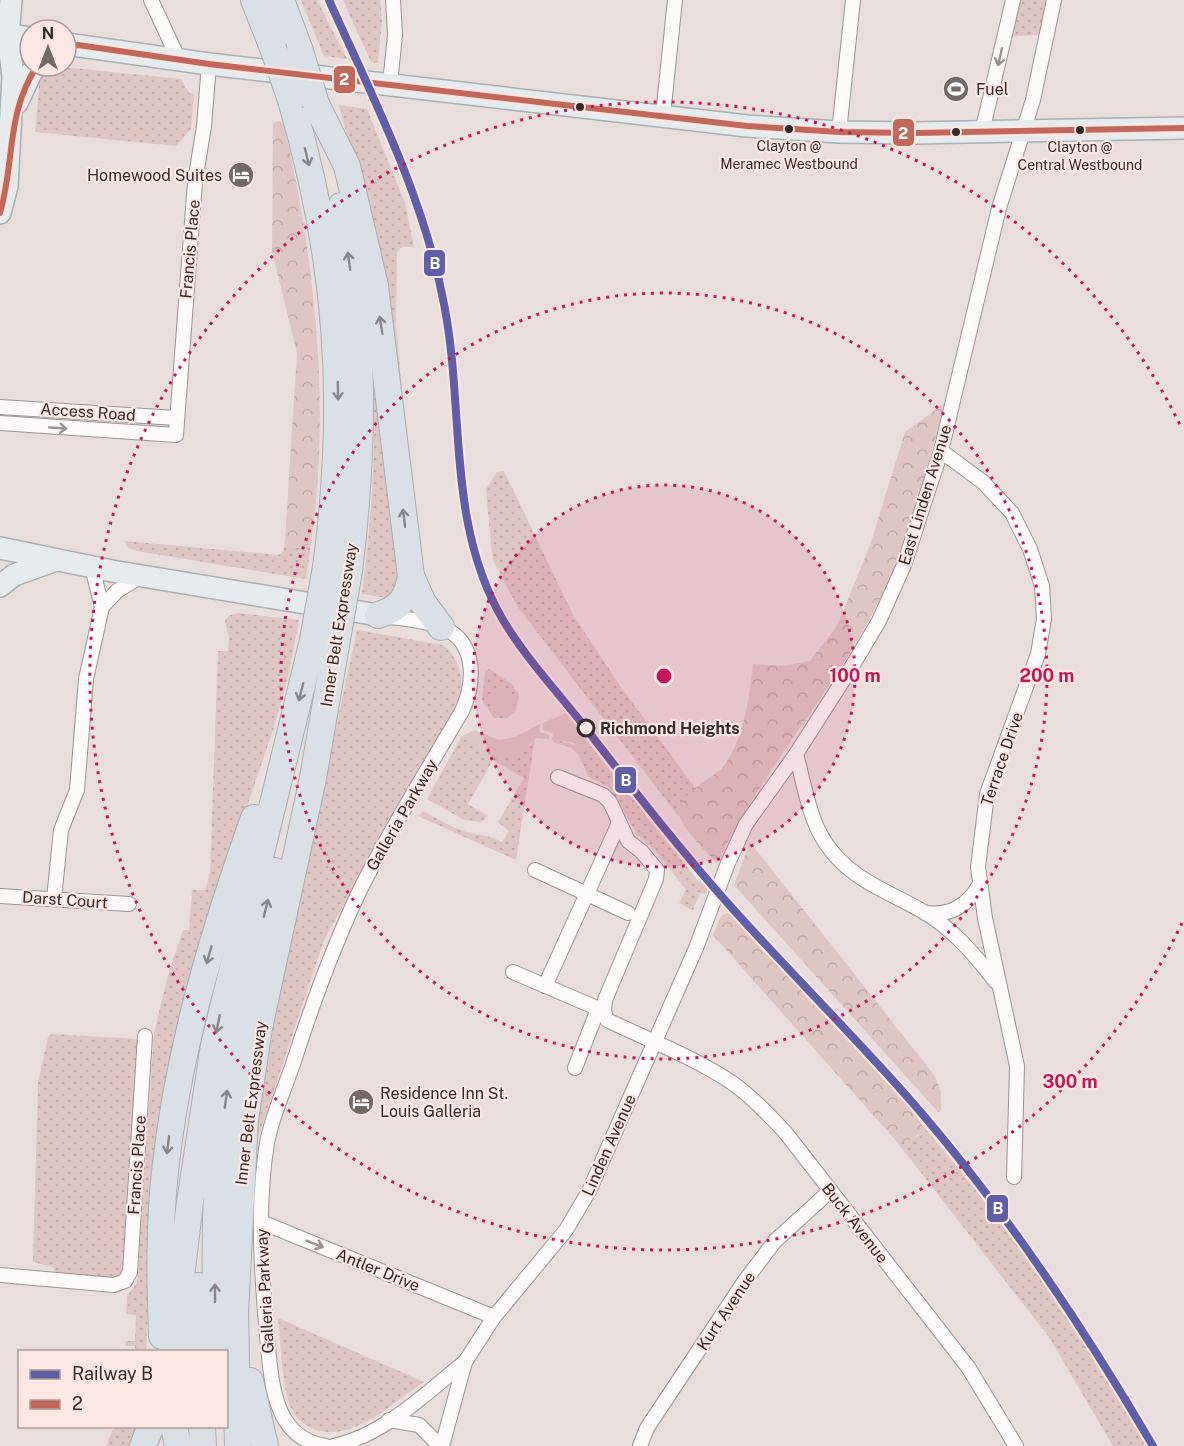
<svg xmlns="http://www.w3.org/2000/svg" width="1184" height="1446" viewBox="0 0 1184 1446" font-family="'Public Sans',sans-serif">
<defs>
<pattern id="grass-dots" width="8" height="8" patternUnits="userSpaceOnUse" patternTransform="scale(1.5)"><rect width="8" height="8" fill="#dfc6c2"/><path d="M2 2h.1M6 6h.1" fill="none" stroke="#c0aaa7" stroke-width="1.8" stroke-linecap="round"/></pattern>
<pattern id="forest-crowns" width="20" height="18" patternUnits="userSpaceOnUse" patternTransform="scale(1.5)"><rect width="20" height="18" fill="#dfc6c2"/><path d="M2 6a3 3 0 1 1 6 0M12 15a3 3 0 1 1 6 0" fill="none" stroke="#c0aaa7"/></pattern>
</defs>
<rect width="100%" height="100%" fill="#e9dedc"/>
<g fill="url(#grass-dots)">
<polygon points="301,0 317,0 347,59 324,56"/>
<polygon points="343,0 380,0 382,20 378,63 371,62"/>
<polygon points="1013,0 1054,0 1048,34 1005,37"/>
<polygon points="53,66 181,79 189,93 194,94 191,129 176,146 35,132 40,76"/>
<polygon points="339,105 367,109 405,203 414,247 402,247 397,252 396,326 403,404 399,404 353,158"/>
<path d="M369,354H376L403,581L393,599L362,594C372,512 379,437 369,354Z"/>
<path d="M504,471L573,615L623,690L696,789C684,797 680,802 679,817L518,607L507,587L493,560L488,515L486,489L497,472Z"/>
<polygon points="285,538 289,545 299,548 311,544 306,579 137,551 127,547 125,541 279,555 284,550"/>
<polygon points="238,613 299,620 287,681 273,730 230,857 167,1075 154,1152 146,1351 135,1351 135,1346 125,1346 126,1341 135,1341 136,1315 126,1314 127,1296 137,1283 138,1273 154,1033 168,975 183,930 189,930 192,890 205,890 210,873 218,651 228,651 229,637 225,621 228,616"/>
<path d="M357,630L443,645C460,660 464,677 460,698L324,940L255,1147L265,1057Z"/>
<polygon points="489,669 512,684 519,695 516,711 507,718 494,718 482,700 485,672"/>
<path d="M462,736L493,753L530,746L535,738L516,860L418,816L423,811C435,817 448,826 461,830C475,836 488,834 502,842L509,831L498,822L524,778L493,760L468,804L488,816L481,822L464,820L427,799Z"/>
<polygon points="552,739 585,747 589,744 699,882 702,879 709,887 705,894 700,893 693,910 679,903 686,890 657,852 637,834 609,787 589,777 578,754 570,747 554,743"/>
<polygon points="52,1034 139,1039 124,1267 122,1276 113,1278 55,1273 53,1267 33,1262 38,1082 48,1037"/>
<path d="M923,1126C1008,1225 1082,1332 1146,1446H1113L1049,1337L897,1142L917,1137Z"/>
<path d="M278,1318L424,1382C393,1402 350,1446 311,1428C300,1423 291,1412 288,1400C281,1375 281,1344 278,1318Z"/>
<polygon points="114,1427 139,1427 131,1446 106,1446"/>
</g>
<g fill="url(#forest-crowns)">
<path d="M279,121L284,124C315,261 331,405 311,544L299,548L289,545L285,538L297,353L272,251L273,125L274,122Z"/>
<path d="M945,403C925,475 908,547 873,613C826,700 759,775 717,864C707,852 684,830 680,817C672,795 710,781 722,768C743,744 750,695 753,664L784,666L810,661L837,626L870,545L905,432Z"/>
<polygon points="750,842 935,1076 941,1093 941,1111 938,1112 734,885"/>
<path d="M729,912L907,1105L923,1126C917,1138 911,1141 897,1142L713,935L721,916Z"/>
</g>
<g fill="#dfc6c2">
<circle cx="502" cy="702" r="12"/>
<polygon points="566,713 589,744 579,750 574,743 552,739 553,733 543,730 543,723"/>
<path d="M540,724L539,732L549,735V739L535,738C512,771 491,751 462,736L475,730L499,740L515,737Z"/>
</g>
<g fill="none" stroke-linecap="round" stroke-linejoin="round">
<g stroke="#9c9492" stroke-width="16">
<g id="minor">
<polyline points="151,0 179,60"/>
<polyline points="390,84 395,35 393,0"/>
<polyline points="663,115 675,0"/>
<polyline points="839,132 853,0"/>
<polyline points="982,132 1013,0"/>
<polyline points="0,407 177,418"/>
<polyline points="0,423 176,435 195,182 204,126 209,64"/>
<polyline points="941,451 983,482 1012,513 1030,549 1042,586 1044,619 1038,654 987,794 978,867 985,918 1017,1066 1014,1177"/>
<polyline points="102,607 117,591 141,576"/>
<path d="M796,754C804,783 809,820 827,845C851,880 888,891 924,912C953,929 975,955 996,982"/>
<path d="M558,777L603,795L610,802L628,841L642,852L657,870L656,879L605,1000L604,1011L607,1020C649,1040 693,1057 731,1082C751,1096 768,1114 785,1132L968,1367L1016,1446"/>
<polyline points="535,870 628,913"/>
<polyline points="0,896 129,904"/>
<polyline points="54,899 61,830 77,790 86,679 102,607 92,567"/>
<path d="M925,913C951,916 967,906 980,884"/>
<polyline points="513,972 604,1011"/>
<polyline points="545,986 619,823"/>
<polyline points="575,1068 598,1009"/>
<polyline points="261,1222 494,1317"/>
<polyline points="0,1275 114,1285 125,1281 130,1272 145,1036"/>
<polyline points="389,1420 419,1425 440,1446"/>
<path d="M326,1446C276,1439 272,1388 268,1347C262,1280 256,1210 267,1143C272,1116 285,1088 294,1061C313,1002 334,944 361,888C391,828 428,769 462,711C475,683 477,643 444,628C427,620 403,619 384,616"/>
<path d="M333,1446C383,1436 426,1393 465,1362"/>
<polyline points="442,1446 465,1362 494,1317 566,1230 589,1191 696,948 728,863 746,824 796,754 851,668 879,621 904,565 941,451 999,208 1033,100 1054,0"/>
<polyline points="640,1446 647,1428 744,1282 775,1241 830,1191"/>
</g>
</g>
<g stroke="#a8aeb2" stroke-width="24">
<g id="primary">
<polyline points="8,35 30,38"/>
<polyline points="66,44 209,64 747,126 839,132 915,133 1184,128"/>
<polyline points="17,103 31,73 37,66"/>
<polyline points="0,213 7,186 13,77 8,35 11,0"/>
<polyline points="0,548 112,571 378,615"/>
<polyline points="0,586 14,575 56,560"/>
</g>
</g>
<g stroke="#a8aeb2" stroke-width="28">
<g id="motorway">
<polyline points="254,0 273,48"/>
<polyline points="281,0 300,51"/>
<path d="M291,100C338,260 348,402 326,567"/>
<polyline points="316,104 347,166 375,286 411,576 423,603 441,627"/>
<path d="M341,206C366,325 364,451 349,571"/>
<path d="M378,615C400,609 407,598 411,576"/>
<polyline points="198,1286 198,1352"/>
<path d="M162,1336C160,1281 159,1226 165,1172C178,1050 213,933 254,818"/>
<polyline points="172,1352 190,1202 214,1045 313,640"/>
<path d="M217,1352C215,1279 214,1206 221,1133C231,1045 253,957 275,871"/>
<polyline points="250,1381 265,1446"/>
<polyline points="174,1426 178,1446"/>
<polyline points="202,1426 203,1446"/>
<polyline points="143,1446 151,1426"/>
<polyline points="238,1446 235,1313 245,1120 259,1028 313,778 336,645"/>
</g>
</g>
<use href="#minor" stroke="#fcfafa" stroke-width="14"/>
<use href="#primary" stroke="#e6ebee" stroke-width="21"/>
<use href="#motorway" stroke="#d9e1e6" stroke-width="26"/>
<g stroke="#a8aeb2" stroke-width="28" stroke-linecap="butt">
<g id="motorway-bridge">
<polyline points="273,48 291,100"/>
<polyline points="300,51 316,104"/>
<polyline points="313,640 326,567"/>
<polyline points="336,645 349,571"/>
</g>
</g>
<use href="#motorway-bridge" stroke="#d9e1e6" stroke-width="26"/>
<g stroke="#fde7e3" stroke-width="10">
<g id="bus-1">
<polyline points="66,48 78,45 209,64 747,126 839,132 915,133 1184,128"/>
<path d="M0,213C15,161 6,113 37,66"/>
</g>
</g>
<use href="#bus-1" stroke="#c2685b" stroke-width="6"/>
<g stroke="#fde7e3" stroke-width="12">
<path id="rail-1" d="M329,0C373,98 424,197 444,304C465,410 446,523 503,620C525,657 555,689 581,722C630,786 679,849 732,908C786,968 842,1024 896,1084C995,1194 1078,1318 1153,1446"/>
</g>
<use href="#rail-1" stroke="#5f5fa8" stroke-width="8"/>
</g>
<defs><path id="oneway-shaft" d="M-6 0H5M1.5-3L5.5 0L1.5 3" fill="none" stroke-width="1.6" stroke-linecap="round" stroke-linejoin="round" transform="scale(1.5)"/></defs>
<g stroke="#989292">
<use href="#oneway-shaft" transform="translate(1000 57) rotate(103)"/>
<use href="#oneway-shaft" transform="translate(58 428) rotate(4)"/>
<use href="#oneway-shaft" transform="translate(315 1244) rotate(22)"/>
</g>
<g stroke="#868688">
<use href="#oneway-shaft" transform="translate(307 157) rotate(76)"/>
<use href="#oneway-shaft" transform="translate(349 261) rotate(-98)"/>
<use href="#oneway-shaft" transform="translate(381 325) rotate(-99)"/>
<use href="#oneway-shaft" transform="translate(338 391) rotate(89)"/>
<use href="#oneway-shaft" transform="translate(404 518) rotate(-97)"/>
<use href="#oneway-shaft" transform="translate(301 692) rotate(104)"/>
<use href="#oneway-shaft" transform="translate(266 908) rotate(-76)"/>
<use href="#oneway-shaft" transform="translate(209 955) rotate(106)"/>
<use href="#oneway-shaft" transform="translate(218 1024) rotate(101)"/>
<use href="#oneway-shaft" transform="translate(226 1099) rotate(-82)"/>
<use href="#oneway-shaft" transform="translate(168 1145) rotate(97)"/>
<use href="#oneway-shaft" transform="translate(215 1293) rotate(-90)"/>
</g>
<circle cx="664" cy="676" r="191" fill="#c2185b" fill-opacity=".12"/>
<g fill="none" stroke="#c2185b" stroke-width="3" stroke-dasharray="3 6">
<circle cx="664" cy="676" r="191"/>
<circle cx="664" cy="676" r="383"/>
<path d="M1182 923A574 574 0 1 1 1182 429"/>
</g>
<defs>
<g id="stadium-disc" transform="scale(1.35)"><circle r="9.5" fill="#736a68" stroke="#fde7e3"/><path d="M0-5a6.5 5 0 1 0 0 10a6.5 5 0 1 0 0-10ZM-3.5-1.8h7v3.6h-7Z" fill="#fff"/></g>
<g id="hotel-disc" transform="scale(1.35)"><circle r="9.5" fill="#736a68" stroke="#fde7e3"/><path d="M-6-4.5h1.5V1H6V5H4.5V3h-9V5H-6ZM-4 0a1.8 1.8 0 1 1 3.6 0ZM.5 0V-2.5h3Q6-2.5 6 0Z" fill="#fff"/></g>
</defs>
<g fill-rule="evenodd">
<use href="#stadium-disc" x="956" y="89"/>
<use href="#hotel-disc" x="241" y="175"/>
<use href="#hotel-disc" x="361" y="1102"/>
</g>
<g fill="#332b29" stroke="#fde7e3" stroke-width="2">
<circle cx="580" cy="107" r="5"/>
<circle cx="789" cy="129" r="5"/>
<circle cx="1080" cy="130" r="5"/>
<circle cx="956" cy="132" r="5"/>
</g>
<circle fill="#fde7e3" stroke="#332b29" stroke-width="3" cx="586" cy="728" r="8"/>
<g text-anchor="middle" dominant-baseline="central" stroke-width="4.5" stroke-linejoin="round" paint-order="stroke">
<g font-size="14" fill="#332b29" stroke="#fde7e3">
<text x="789" y="146">Clayton @<tspan x="789" dy="18">Meramec Westbound</tspan></text>
<text x="1080" y="147">Clayton @<tspan x="1080" dy="18">Central Westbound</tspan></text>
</g>
<g font-size="16" fill="#332b29" stroke="#fde7e3" text-anchor="start">
<text x="976" y="89">Fuel</text>
<text x="222" y="175" text-anchor="end">Homewood Suites</text>
<text x="380" y="1093">Residence Inn St.<tspan x="380" dy="18">Louis Galleria</tspan></text>
</g>
<g font-size="16" fill="#332b29" stroke="#fde7e3">
<text transform="translate(190 249) rotate(-85)">Francis Place</text>
<text transform="translate(88 412) rotate(4)">Access Road</text>
<text transform="translate(925 495) rotate(-73)">East Linden Avenue</text>
<text transform="translate(339 625) rotate(-81)">Inner Belt Expressway</text>
<text transform="translate(1002 759) rotate(-71)">Terrace Drive</text>
<text transform="translate(402 815) rotate(-60)">Galleria Parkway</text>
<text transform="translate(65 900) rotate(4)">Darst Court</text>
<text transform="translate(251 1103) rotate(-83)">Inner Belt Expressway</text>
<text transform="translate(609 1145) rotate(-66)">Linden Avenue</text>
<text transform="translate(137 1165) rotate(-86)">Francis Place</text>
<text transform="translate(855 1223) rotate(52)">Buck Avenue</text>
<text transform="translate(378 1270) rotate(22)">Antler Drive</text>
<text transform="translate(265 1291) rotate(-93)">Galleria Parkway</text>
<text transform="translate(726 1311) rotate(-56)">Kurt Avenue</text>
</g>
<g font-size="16" font-weight="bold" fill="#332b29" stroke="#fde7e3" text-anchor="start">
<text x="600" y="728">Richmond Heights</text>
</g>
</g>
<circle cx="664" cy="676" r="9" fill="#c2185b" stroke="#fde7e3" stroke-width="3"/>
<g font-size="18" text-anchor="middle" font-weight="bold" fill="#c2185b" stroke="#fde7e3" stroke-width="4.5" stroke-linejoin="round" paint-order="stroke">
<text x="855" y="682">100 m</text>
<text x="1047" y="682">200 m</text>
<text x="1070" y="1088">300 m</text>
</g>
<g stroke="#fde7e3" stroke-width="2">
<rect x="333" y="65" width="23" height="29" rx="6" fill="#c2685b"/>
<rect x="892" y="118" width="23" height="29" rx="6" fill="#c2685b"/>
<rect x="423" y="249" width="23" height="28" rx="6" fill="#5f5fa8"/>
<rect x="614" y="766" width="23" height="28" rx="6" fill="#5f5fa8"/>
<rect x="986" y="1194" width="23" height="29" rx="6" fill="#5f5fa8"/>
</g>
<g font-size="16" text-anchor="middle" font-weight="bold" fill="#fff">
<text x="344" y="85">2</text>
<text x="903" y="139">2</text>
<text x="435" y="269">B</text>
<text x="626" y="786">B</text>
<text x="998" y="1214">B</text>
</g>
<rect x="18" y="1350" width="210" height="78" fill="#fde7e3" stroke="#ac9c99" stroke-width="1.5"/>
<rect x="30" y="1370" width="30" height="9" fill="#5f5fa8" stroke="#ac9c99" stroke-width="1.5"/>
<text x="72" y="1380" font-size="18" fill="#332b29">Railway B</text>
<rect x="30" y="1400" width="30" height="9" fill="#c2685b" stroke="#ac9c99" stroke-width="1.5"/>
<text x="72" y="1410" font-size="18" fill="#332b29">2</text>
<g transform="translate(48 48)"><circle r="28" fill="#fde7e3" stroke="#ac9c99" stroke-width="1.5"/>
<path d="M0-4.5L10 22L0 15L-10 22Z" fill="#736a68"/>
<text y="-9" font-size="16" font-weight="bold" text-anchor="middle" fill="#332b29">N</text>
</g>
</svg>
